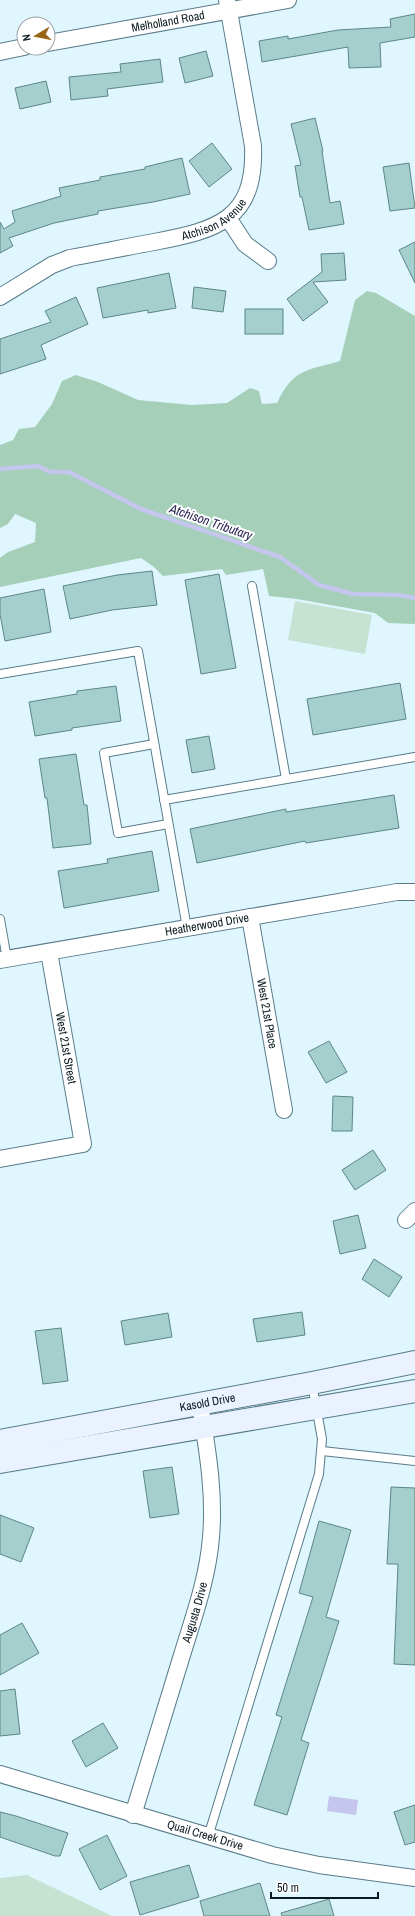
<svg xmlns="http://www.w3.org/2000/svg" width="415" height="1916" viewBox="0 0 415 1916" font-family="'Archivo Narrow',sans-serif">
<rect width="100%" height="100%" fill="#dff6ff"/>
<g fill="#c6e2d3">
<polygon points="295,601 372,615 365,654 288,640"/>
<polygon points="27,1875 112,1916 0,1916 0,1878"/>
</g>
<path fill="#a5cfb9" d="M367,291L376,293L415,316V624L388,623L375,613L297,599L269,596L263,569L226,575L222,569L163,576L154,567L141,558L0,587V558L8,552L35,542L36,523L15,514L8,524L0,528V445L13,440L19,429L35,427L52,404L62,381L76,375L98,382L138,400L192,405L227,403L250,388L259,391L262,404L277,403C294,368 306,371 340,361L355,300Z"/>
<polygon fill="#c4c6ed" points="329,1796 358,1800 356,1815 327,1811"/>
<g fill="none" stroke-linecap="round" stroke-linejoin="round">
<polyline stroke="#c4c6ed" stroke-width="4.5" points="0,469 38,466 50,472 69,472 141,509 280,557 319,585 353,594 398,595 415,598"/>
</g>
<g fill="#a5cfcd" stroke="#5d8684">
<polygon points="415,14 415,37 380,43 381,67 349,68 348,47 262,62 259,41 288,36 288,39 338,30 391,27 390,19"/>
<polygon points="206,51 213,76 185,83 179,58"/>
<polygon points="160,59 163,82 107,89 108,96 71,100 69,77 121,72 120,64"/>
<polygon points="46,81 51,102 20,109 15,88"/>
<polygon points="315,118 323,151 322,151 330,203 340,201 344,224 309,230 302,197 300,197 295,166 301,165 291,124"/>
<polygon points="212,143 232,169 209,187 189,161"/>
<polygon points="182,158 190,194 153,202 98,211 98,214 54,223 9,238 13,246 0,253 0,222 4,229 15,222 12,211 61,196 59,188 100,180 100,177 145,169 145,167"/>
<polygon points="409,163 415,208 390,211 383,167"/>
<polygon points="415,242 415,283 399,250"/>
<polygon points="344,253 346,280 313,282 328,302 303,321 287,299 322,272 321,254"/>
<polygon points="169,273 176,308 148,313 148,310 103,318 97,288"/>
<polygon points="194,287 226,291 223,312 192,308"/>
<polygon points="76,297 88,324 41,345 46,359 0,374 0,339 51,322 45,311"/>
<rect x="245" y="309" width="38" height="25"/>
<polygon points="152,571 157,605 112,610 70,619 63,586 117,575"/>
<polygon points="219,574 236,668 201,674 185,580"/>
<polygon points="44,589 51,632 5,641 0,614 0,598"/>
<polygon points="400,683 406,719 313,735 307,699"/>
<polygon points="116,686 121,721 72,728 72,730 35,736 29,702 77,694 77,691"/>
<polygon points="209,736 215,769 192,773 186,740"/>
<polygon points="76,754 84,805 87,805 91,844 53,848 47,798 45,798 39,759"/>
<polygon points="394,795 399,828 306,843 305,841 197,863 190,829 286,809 286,812"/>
<polygon points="152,851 159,891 64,908 58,871 108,863 107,859"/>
<polygon points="329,1041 347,1072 326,1083 308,1052"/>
<polygon points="333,1096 353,1097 352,1131 332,1131"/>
<polygon points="373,1150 386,1170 355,1190 342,1170"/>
<polygon points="358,1215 366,1248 340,1254 333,1221"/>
<polygon points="374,1259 402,1277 389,1297 362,1279"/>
<polygon points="302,1312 305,1335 257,1342 253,1319"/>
<polygon points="168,1313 172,1337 125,1345 121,1321"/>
<polygon points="61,1328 68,1381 43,1384 35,1331"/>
<polygon points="172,1467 179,1514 150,1518 143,1471"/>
<polygon points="391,1487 415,1488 415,1665 394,1664 398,1564 387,1564"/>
<polygon points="0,1515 34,1528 21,1562 0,1554"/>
<polygon points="319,1521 351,1530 326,1617 339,1621 301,1740 309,1743 287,1815 254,1805 282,1717 276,1715 313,1597 299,1593"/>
<polygon points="22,1623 39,1653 0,1675 0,1635"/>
<polygon points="15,1689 20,1734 0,1736 0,1691"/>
<polygon points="103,1723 118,1748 86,1767 72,1741"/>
<polygon points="415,1805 415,1842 405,1845 394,1812"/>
<polygon points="0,1812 16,1816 68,1833 60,1856 55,1856 0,1837"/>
<polygon points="107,1835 127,1876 100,1890 79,1849"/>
<polygon points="189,1865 199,1897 140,1915 130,1882"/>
<polygon points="260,1883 270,1916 204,1916 200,1901"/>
<polygon points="329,1899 334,1916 282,1916 281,1913"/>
</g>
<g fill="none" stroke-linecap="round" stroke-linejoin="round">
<g stroke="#587c89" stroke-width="10">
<g id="lane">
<polyline points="252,586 286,779"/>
<polyline points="0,674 138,651 187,928"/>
<polyline points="154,744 104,753 118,833 168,824"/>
<polyline points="164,800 415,757"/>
<polyline points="0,919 7,959"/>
<polyline points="322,1451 415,1461"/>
<polyline points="208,1837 319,1474 322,1439 312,1384"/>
</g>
</g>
<g stroke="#587c89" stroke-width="18">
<g id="street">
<path id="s1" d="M48,43L288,0"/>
<polyline points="0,52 24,47"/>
<polyline points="228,218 245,244 268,261"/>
<path id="s2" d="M0,297L52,265L70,258C98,253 126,247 154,242C217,230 256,220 253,146L227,0"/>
<path id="s3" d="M250,917L284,1110"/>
<path id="s4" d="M0,960L397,892H415"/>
<polyline points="0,1159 83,1144 49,952"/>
<polyline points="406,1220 415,1211"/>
<path id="s5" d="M0,1774L272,1855L319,1865L415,1878"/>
<path id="s6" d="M133,1815C150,1761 166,1708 182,1655C194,1616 208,1577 211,1537C215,1492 207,1448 200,1404"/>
</g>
</g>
<g stroke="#587c89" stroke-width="24">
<g id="secondary">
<path id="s7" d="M0,1441L312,1383L415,1362"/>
<polyline points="0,1462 415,1391"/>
</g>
</g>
<use href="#lane" stroke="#fff" stroke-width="8"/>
<use href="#street" stroke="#fff" stroke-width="16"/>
<use href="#secondary" stroke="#e9f2fe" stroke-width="22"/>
</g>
<g text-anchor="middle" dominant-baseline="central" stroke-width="4" stroke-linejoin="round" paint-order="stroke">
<g font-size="12" fill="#0a191e" stroke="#fff">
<text stroke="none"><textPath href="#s1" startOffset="122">Melholland Road</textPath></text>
<text stroke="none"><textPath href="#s2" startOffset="231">Atchison Avenue</textPath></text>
<text stroke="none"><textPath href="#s4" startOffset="210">Heatherwood Drive</textPath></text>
<text stroke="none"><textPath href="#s3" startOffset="98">West 21st Place</textPath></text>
<text transform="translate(66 1048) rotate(80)">West 21st Street</text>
<text stroke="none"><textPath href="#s7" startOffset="211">Kasold Drive</textPath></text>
<text stroke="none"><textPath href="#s6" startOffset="212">Augusta Drive</textPath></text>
<text stroke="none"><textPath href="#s5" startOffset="214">Quail Creek Drive</textPath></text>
</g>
<g font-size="13" font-style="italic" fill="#282555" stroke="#fff">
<text transform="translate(211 522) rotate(19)">Atchison Tributary</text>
</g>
</g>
<g transform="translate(36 36) rotate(260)"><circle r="19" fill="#ffffff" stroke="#9da3a5"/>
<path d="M0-3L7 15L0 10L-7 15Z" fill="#976418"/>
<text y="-6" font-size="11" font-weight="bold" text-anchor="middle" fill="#0a191e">N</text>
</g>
<path d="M271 1892v6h107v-6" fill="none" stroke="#0a191e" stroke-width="2"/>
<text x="277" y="1892" font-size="12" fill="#0a191e" stroke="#ffffff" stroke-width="3" paint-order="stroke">50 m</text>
</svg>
